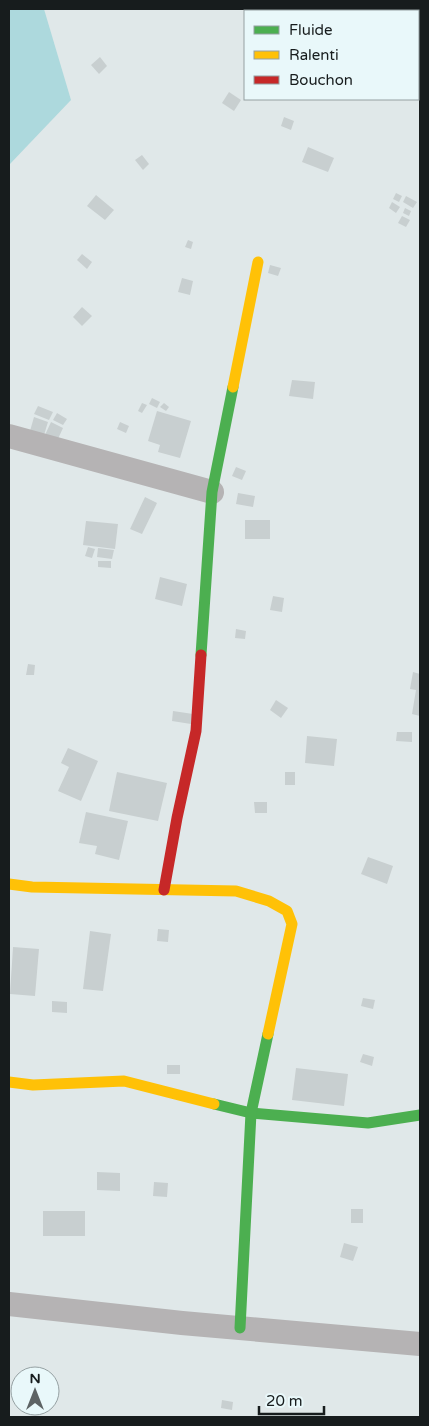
<svg xmlns="http://www.w3.org/2000/svg" width="429" height="1426" viewBox="0 0 429 1426" font-family="'Varela Round',sans-serif">
<rect width="100%" height="100%" fill="#e0e8e9"/>
<g fill="#add9dd">
<polygon points="9,9 44,9 71,100 9,165"/>
<polygon points="389,9 420,9 420,34 418,32 418,11 392,11"/>
</g>
<g fill="#c8cfd0">
<polygon points="100,57 107,66 99,74 91,65"/>
<polygon points="229,92 241,100 234,111 222,103"/>
<polygon points="284,117 294,121 291,130 281,126"/>
<polygon points="308,147 334,158 328,172 302,162"/>
<polygon points="142,155 149,164 143,170 135,160"/>
<polygon points="396,193 402,196 399,202 393,199"/>
<polygon points="96,195 114,210 105,220 87,206"/>
<polygon points="406,196 417,202 413,208 403,202"/>
<polygon points="392,202 400,207 396,213 389,208"/>
<polygon points="405,208 411,211 409,216 403,213"/>
<polygon points="402,216 410,220 406,227 398,223"/>
<polygon points="188,240 193,242 191,249 185,247"/>
<polygon points="82,254 92,262 87,269 77,260"/>
<polygon points="270,265 281,268 278,276 268,273"/>
<polygon points="182,278 193,281 190,295 178,292"/>
<polygon points="82,307 92,316 82,326 73,317"/>
<polygon points="292,380 315,382 313,399 289,396"/>
<polygon points="152,398 160,402 157,408 149,404"/>
<polygon points="142,403 147,405 142,413 138,411"/>
<polygon points="164,403 169,407 166,411 160,407"/>
<polygon points="38,406 53,412 49,420 34,414"/>
<polygon points="157,411 191,421 180,458 158,452 160,445 148,441"/>
<polygon points="57,413 67,419 63,425 53,420"/>
<polygon points="34,417 48,422 44,435 30,431"/>
<polygon points="51,422 63,428 57,441 45,435"/>
<polygon points="120,422 129,426 126,433 117,429"/>
<polygon points="236,467 246,471 242,480 232,476"/>
<polygon points="238,493 255,496 253,507 236,504"/>
<polygon points="145,497 157,503 142,534 130,529"/>
<rect x="245" y="520" width="25" height="19"/>
<polygon points="86,521 118,524 115,549 83,545"/>
<polygon points="88,547 95,549 92,558 85,556"/>
<polygon points="98,548 114,550 112,559 97,557"/>
<polygon points="98,561 111,561 111,568 98,567"/>
<polygon points="160,577 187,584 182,606 155,599"/>
<polygon points="273,596 284,598 282,612 270,610"/>
<polygon points="236,629 246,631 245,639 235,638"/>
<polygon points="28,664 35,665 34,675 26,675"/>
<polygon points="413,672 420,674 420,716 412,714 416,690 410,689"/>
<polygon points="276,700 288,708 281,718 270,710"/>
<polygon points="173,711 193,714 191,724 172,721"/>
<polygon points="397,732 412,732 412,742 396,741"/>
<polygon points="307,736 337,739 334,766 305,763"/>
<polygon points="68,748 98,761 81,801 58,791 69,767 61,763"/>
<polygon points="117,772 167,783 158,821 109,811"/>
<rect x="285" y="772" width="10" height="13"/>
<polygon points="254,802 267,802 267,813 255,813"/>
<polygon points="86,812 128,821 119,860 95,854 97,846 79,843"/>
<polygon points="368,857 393,866 387,884 361,874"/>
<polygon points="158,929 169,930 168,942 157,941"/>
<polygon points="90,931 111,934 103,991 83,989"/>
<polygon points="13,947 39,949 35,996 10,994"/>
<polygon points="363,998 375,1000 373,1009 361,1006"/>
<polygon points="52,1001 67,1002 67,1013 52,1012"/>
<polygon points="363,1054 374,1057 372,1066 360,1062"/>
<rect x="167" y="1065" width="13" height="9"/>
<polygon points="296,1068 348,1074 344,1106 292,1100"/>
<polygon points="97,1172 120,1173 120,1191 97,1190"/>
<polygon points="154,1182 168,1183 167,1197 153,1196"/>
<rect x="351" y="1209" width="12" height="14"/>
<rect x="43" y="1211" width="42" height="25"/>
<polygon points="344,1243 358,1247 353,1261 340,1257"/>
<polygon points="222,1400 233,1402 232,1410 221,1408"/>
</g>
<g fill="none" stroke-linecap="round" stroke-linejoin="round">
<g stroke="#b5b3b4" stroke-width="24">
<polyline points="9,436 212,492"/>
<polyline points="9,1304 182,1323 420,1344"/>
</g>
<g stroke="#4caf50" stroke-width="11">
<polyline points="201,655 212,492 233,387"/>
<polyline points="214,1104 251,1113 368,1123 420,1115"/>
<polyline points="240,1328 251,1113 268,1034"/>
</g>
<g stroke="#ffc107" stroke-width="11">
<polyline points="233,387 258,262"/>
<polyline points="9,884 32,887 236,891 269,901 287,911 292,924 268,1034"/>
<polyline points="9,1082 33,1085 124,1081 214,1104"/>
</g>
<polyline stroke="#c62828" stroke-width="11" points="164,890 177,818 196,731 201,655"/>
</g>
<rect width="429" height="1426" fill="none" stroke="#171c1d" stroke-width="20"/>
<rect x="244" y="10" width="175" height="90" fill="#e9f8fa" stroke="#95a0a2"/>
<rect x="254" y="26" width="25" height="8" fill="#4caf50" stroke="#95a0a2"/>
<text x="289" y="35" font-size="15" fill="#171c1d">Fluide</text>
<rect x="254" y="51" width="25" height="8" fill="#ffc107" stroke="#95a0a2"/>
<text x="289" y="60" font-size="15" fill="#171c1d">Ralenti</text>
<rect x="254" y="76" width="25" height="8" fill="#c62828" stroke="#95a0a2"/>
<text x="289" y="85" font-size="15" fill="#171c1d">Bouchon</text>
<g transform="translate(35 1391)"><circle r="24" fill="#e9f8fa" stroke="#95a0a2"/>
<path d="M0-4L9 19L0 12L-9 19Z" fill="#5d6364"/>
<text y="-8" font-size="14" font-weight="bold" text-anchor="middle" fill="#171c1d">N</text>
</g>
<path d="M259 1406v8h65v-8" fill="none" stroke="#171c1d" stroke-width="2.5"/>
<text x="266" y="1406" font-size="15" fill="#171c1d" stroke="#e9f8fa" stroke-width="4" paint-order="stroke">20 m</text>
</svg>
